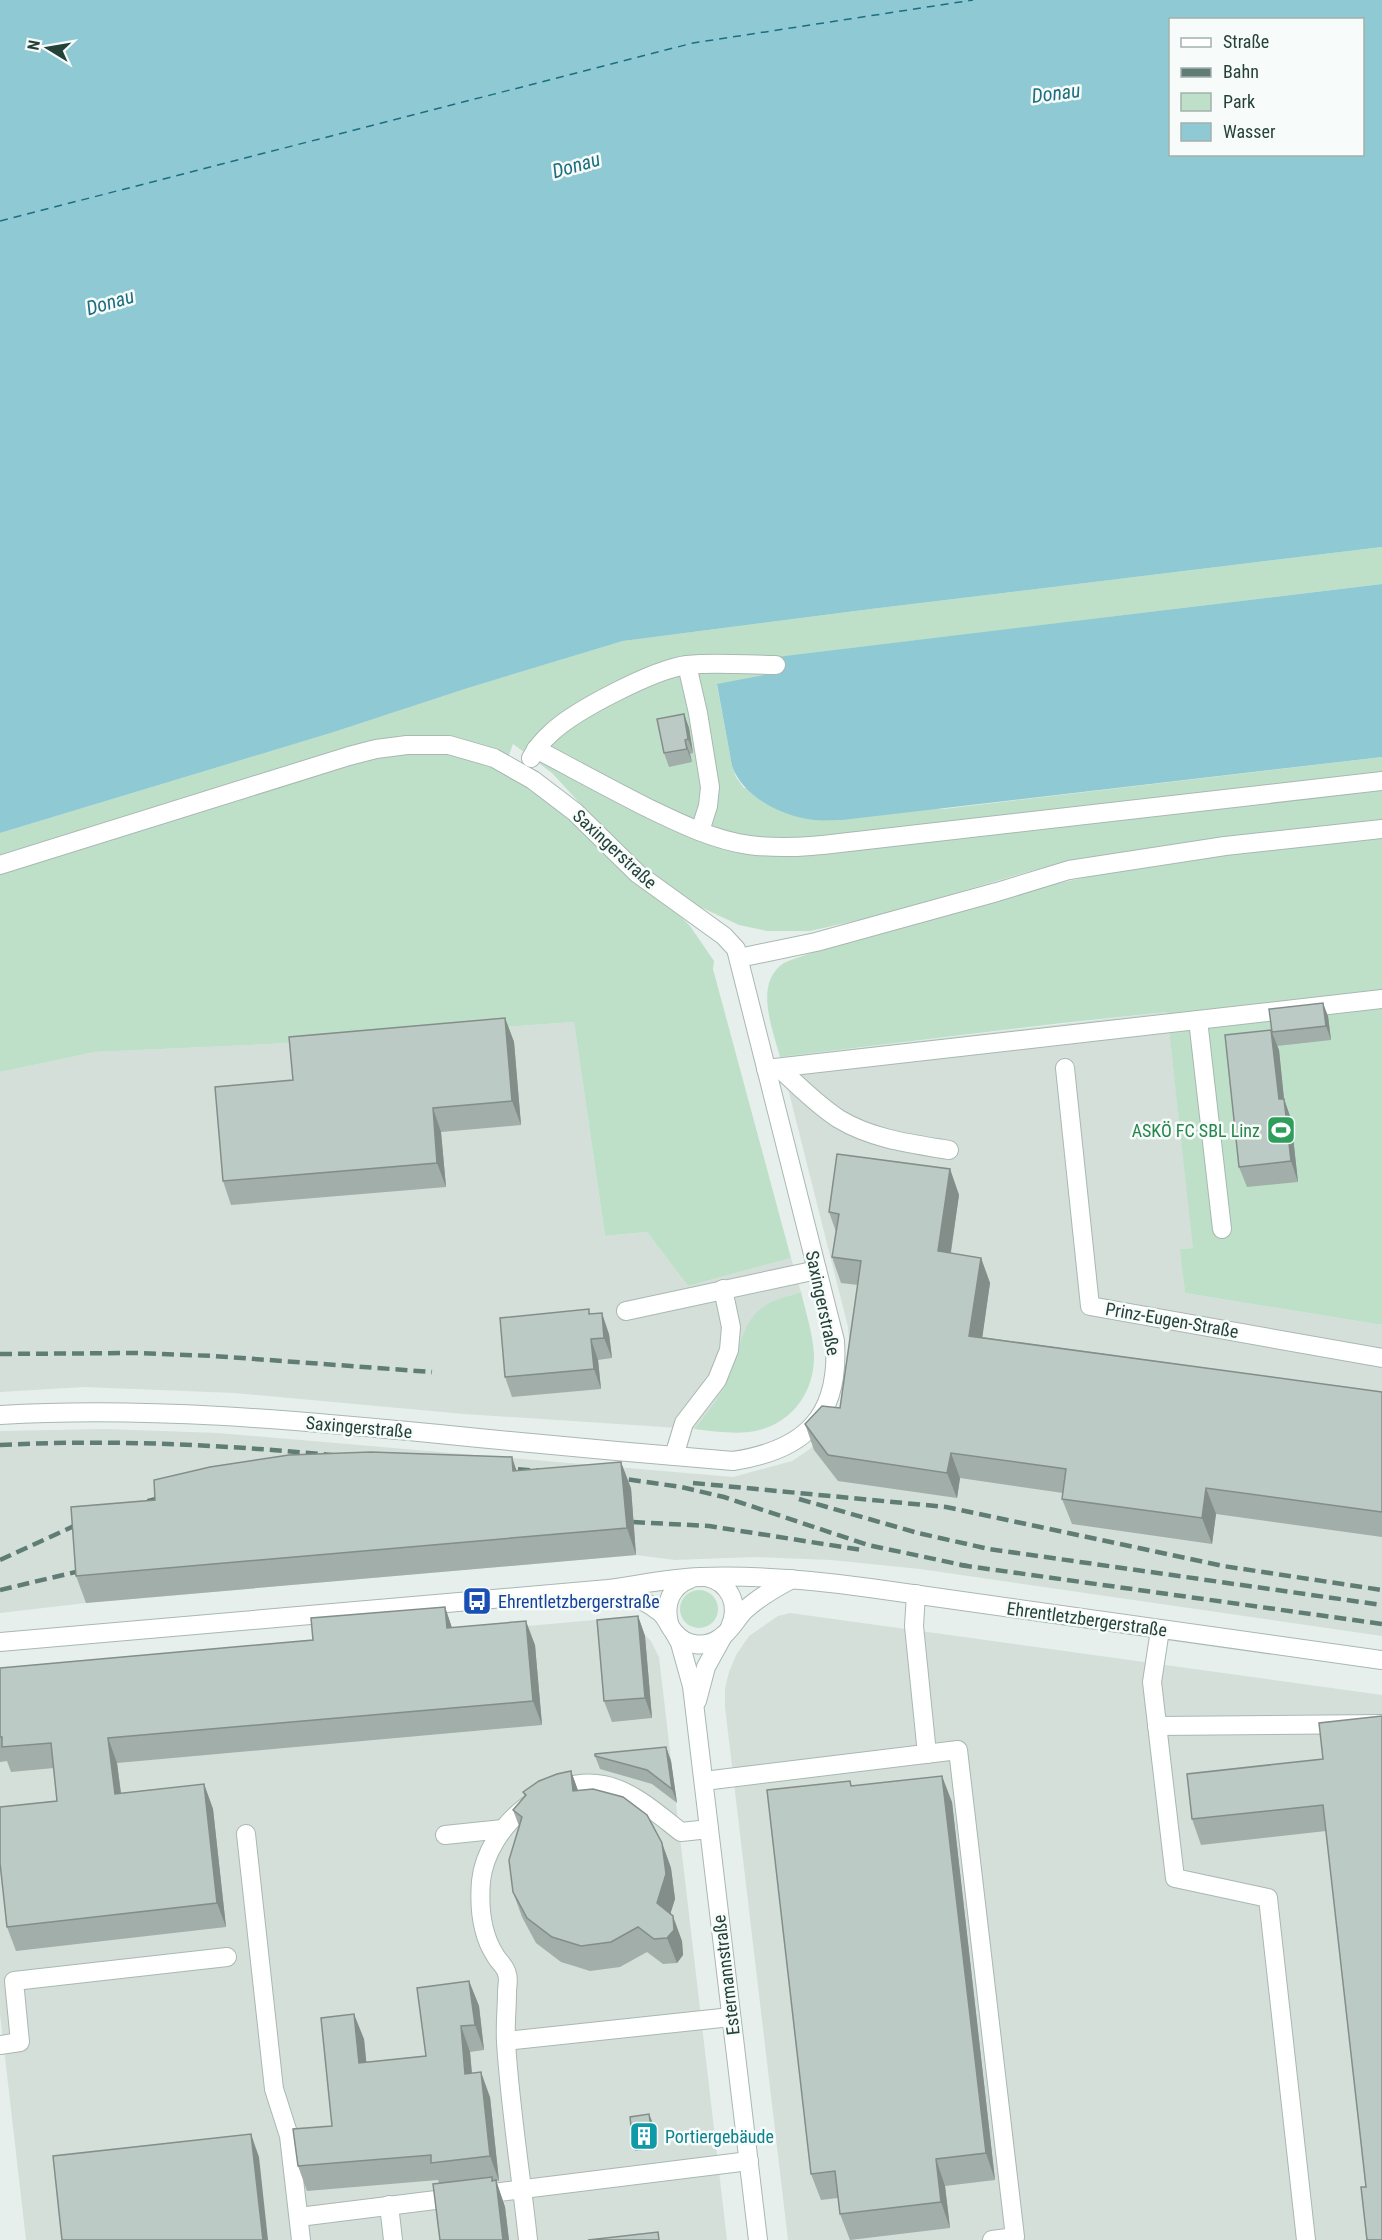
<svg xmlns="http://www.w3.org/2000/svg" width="1382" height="2240" viewBox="0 0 1382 2240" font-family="'Roboto Condensed',sans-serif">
<rect width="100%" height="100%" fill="#e6efeb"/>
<g fill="#d4dfda">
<polygon points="1167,1012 1194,1248 1181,1249 1185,1293 1382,1325 1382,1636 920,1569 831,1560 754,1557 675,1560 636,1555 86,1603 0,1613 0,1431 106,1429 218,1433 733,1477 792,1461 810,1449 828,1429 840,1413 850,1353 848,1327 780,1057"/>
<polygon points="574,1022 605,1236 647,1232 688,1286 791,1258 801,1292 788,1296 738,1350 729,1378 714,1406 694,1429 464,1414 235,1393 84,1387 0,1392 0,1072 95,1052 270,1044"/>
<polygon points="790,1613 1382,1695 1382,2240 788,2240 725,1707 725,1688 729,1672 736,1655 749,1636 778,1616"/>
<polygon points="605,1619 641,1631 651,1641 659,1657 727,2240 26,2240 0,2014 0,1673"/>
</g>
<g fill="#bfe0c8">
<path d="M1382,547V584L777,657L775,673L717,685L732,766L736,777L744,788L943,809L1382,757V1325L1185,1293L1180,1249L1193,1248L1167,1012L1062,1023L780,1057C773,1030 753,983 784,963C792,959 803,956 811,953L1033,889L1105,873L1088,857L1027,872L885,914L810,931H767L739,925L681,898L634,862L552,773L513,744L503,771L571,819L663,899L690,926L714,961L713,969L791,1258L688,1286L647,1232L605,1236L574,1022L270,1044L95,1052L0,1072V833L334,732L468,688L623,641L871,609Z"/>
<path d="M801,1292C806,1313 813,1334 814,1355C815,1394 789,1427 749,1432C731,1434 712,1431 694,1429C708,1413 719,1398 728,1379C738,1358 740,1328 758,1311C770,1300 786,1297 801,1292Z"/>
<circle cx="699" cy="1609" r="19"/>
</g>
<g fill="#8ec9d4" fill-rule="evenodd">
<path d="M0,0H1382V547L871,609L623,641L468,688L334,732L0,833ZM1170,20H1362V154H1170Z"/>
<path d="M1382,584V757L842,820C833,820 823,821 814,820C782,816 743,797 732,766L717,684L774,673L776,657Z"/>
</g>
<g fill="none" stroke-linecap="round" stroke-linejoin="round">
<polyline stroke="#1c6f80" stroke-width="1.5" stroke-dasharray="8 6" stroke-linecap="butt" points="0,221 693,43 973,0"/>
<g stroke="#a8b8b2" stroke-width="20">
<g id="minor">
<polyline points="687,665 698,713 710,787 708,806 700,831"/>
<path d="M536,749C574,769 612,790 650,809C681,824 714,840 749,845C780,849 810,847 840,843L1382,781"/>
<path d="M531,758C536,749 543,740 551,733C575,710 655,669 687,665C716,662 747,665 776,665"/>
<path d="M0,865L349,756L376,749L407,745H449L494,758L533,780L575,812L638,874L724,936L736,949L835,1341C840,1417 805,1450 733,1461C635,1453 537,1444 439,1434C294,1420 146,1406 0,1415"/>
<polyline points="739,958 816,942 997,892 1069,870 1225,846 1382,829"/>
<polyline points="1198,1020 1222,1229"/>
<path d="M779,1068C798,1085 817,1105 839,1119C872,1139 912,1144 949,1150"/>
<polyline points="1065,1068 1090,1306 1382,1358"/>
<polyline points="766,1069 1382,999"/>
<polyline points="626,1311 817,1270"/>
<polyline points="674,1456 684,1423 717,1380 729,1350 731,1327 723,1289"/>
<path d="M706,1577C730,1582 740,1605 730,1627"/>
<path d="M615,1591C632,1595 647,1601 661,1613C667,1619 669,1626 674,1632C686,1647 706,1648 720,1638C730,1632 736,1619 745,1610C759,1597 775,1588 792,1579"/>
<polyline points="916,1594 914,1626 927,1754"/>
<path d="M669,1623C664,1604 671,1586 690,1579"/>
<polyline points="1160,1630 1152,1682 1175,1878 1268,1898 1306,2240"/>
<polyline points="675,1634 680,1643 692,1686 758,2240"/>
<path d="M0,1642L608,1589C638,1585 670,1578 700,1577C757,1575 814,1580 870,1588L1382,1660"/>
<polyline points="697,1701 706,1667 723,1636"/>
<polyline points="1157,1726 1382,1724"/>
<polyline points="704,1781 958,1750 1015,2237 992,2240"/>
<polyline points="246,1834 274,2089 289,2136 301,2240"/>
<polyline points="445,1835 503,1829"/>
<polyline points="506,2041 731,2017"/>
<polyline points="0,2045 20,2042 14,1981 227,1957"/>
<polyline points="389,2205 393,2240"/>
<polyline points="299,2217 749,2161"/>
<path d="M528,2240C521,2174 510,2108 506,2042C505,2025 507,2008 507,1992C507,1987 509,1979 507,1974C506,1967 498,1961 495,1955C481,1933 479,1906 481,1881C487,1826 549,1774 604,1785C633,1791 659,1815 681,1832L709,1829"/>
</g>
</g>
<use href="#minor" stroke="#fff" stroke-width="18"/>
<g stroke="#5f7d75" stroke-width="4.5" stroke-dasharray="12 6" stroke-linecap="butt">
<polyline points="0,1354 137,1353 214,1356 432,1372"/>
<path d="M0,1445C114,1439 228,1445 341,1456"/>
<polyline points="500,1468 542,1471"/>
<polyline points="611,1477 681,1487 724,1497 868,1545 967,1566"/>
<polyline points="693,1483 946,1507 1223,1566 1382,1590"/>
<polyline points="799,1499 918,1533 989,1549 1382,1605"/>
<polyline points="130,1506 170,1495"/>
<polyline points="633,1522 709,1526 862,1550"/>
<polyline points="0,1560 87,1520"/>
<polyline points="960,1565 1382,1624"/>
<polyline points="0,1590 84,1570"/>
</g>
</g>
<g fill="#a1aea9">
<polygon points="684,714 689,728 693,753 690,754 692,762 669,767 664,753"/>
<polygon points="1328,1016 1331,1040 1277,1046 1279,1050 1284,1099 1291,1119 1298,1182 1247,1187 1239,1167 1272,1032"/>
<polygon points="505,1018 514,1042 521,1125 441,1132 446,1187 231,1205 223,1181 293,1080"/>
<polygon points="950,1169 959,1195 951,1253 981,1258 990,1283 982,1337 1382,1392 1382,1537 1216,1514 1212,1544 1072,1524 1062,1499 1063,1493 960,1478 957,1498 838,1481 814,1450 805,1424 840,1408 858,1285 841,1283 832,1257 836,1232 829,1212"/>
<polygon points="591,1314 609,1334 612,1358 598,1360 601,1389 512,1397 505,1377"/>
<polygon points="516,1471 631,1488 636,1555 86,1603 76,1576"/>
<polygon points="445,1607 452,1628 535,1645 542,1725 117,1763 121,1793 204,1784 213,1809 226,1927 16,1951 7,1927 57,1801 54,1768 11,1772 7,1761 0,1762 0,1668 313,1640"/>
<polygon points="638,1616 645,1636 652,1718 612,1722 604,1701"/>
<polygon points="666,1747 671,1761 677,1803 652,1784 600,1769 595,1756"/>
<polygon points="1323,1759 1366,2187 1326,1831 1201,1845 1192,1819"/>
<polygon points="571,1771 578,1791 662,1843 671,1868 675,1899 670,1914 682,1941 683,1955 677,1963 663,1964 647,1952 620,1967 590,1971 561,1962 536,1943 522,1917 513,1892 519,1826 513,1810 525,1797 523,1792"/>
<polygon points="852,1786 952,1802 995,2180 945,2186 950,2228 850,2240 840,2214 838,2198 821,2200 811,2174"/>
<polygon points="469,1981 479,2006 484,2050 470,2052 472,2073 490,2097 499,2181 496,2181 505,2207 509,2240 440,2240 439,2183 438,2180 307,2191 298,2166 332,2126 364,2039 366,2062 426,2056"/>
<polygon points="652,2121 655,2149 635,2151 633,2145"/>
</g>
<g fill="#838d89">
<polygon points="684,714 689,728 693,753 688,739"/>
<polygon points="685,740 690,754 692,762 687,749"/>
<polygon points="1323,1003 1328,1016 1331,1040 1326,1026"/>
<polygon points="505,1018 514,1042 521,1125 512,1101"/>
<polygon points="1271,1030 1279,1050 1284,1099 1291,1119 1298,1182 1291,1161 1279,1099"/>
<polygon points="433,1108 441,1132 446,1187 437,1163"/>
<polygon points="950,1169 959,1195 947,1277 938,1251"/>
<polygon points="981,1258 990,1283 979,1361 969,1336"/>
<polygon points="602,1313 609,1334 612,1358 604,1338"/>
<polygon points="591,1339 598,1360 601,1389 594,1369"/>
<polygon points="951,1453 960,1478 957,1498 947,1473"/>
<polygon points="512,1457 521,1484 513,1471"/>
<polygon points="621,1462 631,1488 636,1555 627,1528"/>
<polygon points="1206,1488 1216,1514 1212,1544 1202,1518"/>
<polygon points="445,1607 453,1631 447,1628"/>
<polygon points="638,1616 645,1636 652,1718 645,1698"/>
<polygon points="526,1621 535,1645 542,1725 533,1701"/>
<polygon points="108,1738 117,1763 124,1818 115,1794"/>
<polygon points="666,1747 671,1761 677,1803 672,1789"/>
<polygon points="571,1771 580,1796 573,1791"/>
<polygon points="942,1776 952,1802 995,2180 986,2153"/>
<polygon points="204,1784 213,1809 226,1927 217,1903"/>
<polygon points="662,1843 671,1868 675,1899 666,1928 657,1903"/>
<polygon points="673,1916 682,1941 683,1955 677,1963 667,1938"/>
<polygon points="469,1981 479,2006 484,2050 475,2025"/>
<polygon points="354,2014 364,2039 369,2088 359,2063"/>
<polygon points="461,2026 470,2052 474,2099 465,2074"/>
<polygon points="481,2072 490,2097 499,2181 490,2156"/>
<polygon points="649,2114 652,2121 655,2149 653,2142"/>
<polygon points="251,2134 259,2157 268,2240 263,2240"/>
<polygon points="936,2159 945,2186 950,2228 941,2202"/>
<polygon points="492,2177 497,2192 496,2180 505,2207 509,2240 503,2240"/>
</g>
<g fill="#bbcac4" stroke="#838d89" stroke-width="1.5">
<polygon points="684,714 688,739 685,740 687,749 664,753 657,719"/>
<polygon points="1323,1003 1326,1026 1272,1032 1269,1009"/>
<polygon points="505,1018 512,1101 433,1108 437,1163 223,1181 215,1087 293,1080 289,1037"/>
<polygon points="1271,1030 1279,1099 1284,1099 1291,1161 1239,1167 1225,1035"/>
<polygon points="837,1154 950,1169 938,1251 981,1258 969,1336 1382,1392 1382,1512 1206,1488 1202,1518 1062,1499 1066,1469 951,1453 947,1473 828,1455 805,1424 822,1406 840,1408 861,1261 832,1257 839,1214 829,1212"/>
<polygon points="589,1309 589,1314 602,1313 604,1338 591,1339 594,1369 505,1377 500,1318"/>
<polygon points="371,1452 512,1457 513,1471 621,1462 627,1528 76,1576 71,1507 155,1500 154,1480 210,1467 289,1455"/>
<polygon points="445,1607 447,1628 526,1621 533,1701 108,1738 115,1794 204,1784 217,1903 7,1927 0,1863 0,1807 57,1801 51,1743 2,1747 2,1737 0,1737 0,1668 313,1640 311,1618"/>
<polygon points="638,1616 645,1698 604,1701 597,1620"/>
<polygon points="1382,1716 1382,2240 1367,2240 1361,2187 1366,2187 1323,1805 1192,1819 1187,1774 1323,1759 1319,1723"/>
<polygon points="666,1747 672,1789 647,1770 595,1756 595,1754"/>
<polygon points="571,1771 573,1791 593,1789 623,1797 647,1815 662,1843 666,1874 657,1903 673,1916 674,1930 667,1938 654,1939 638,1927 611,1942 581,1946 552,1937 527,1918 513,1892 509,1860 522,1817 513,1810 526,1795 523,1792 539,1781 557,1774"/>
<polygon points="942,1776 986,2153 936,2159 941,2202 840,2214 835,2171 811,2174 767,1790 850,1781 851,1786"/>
<polygon points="469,1981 475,2025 461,2026 465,2074 481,2072 490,2156 431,2163 431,2155 298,2166 293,2129 332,2126 321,2018 354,2014 359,2063 426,2056 417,1988"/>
<polygon points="649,2114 653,2142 633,2145 630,2117"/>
<polygon points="251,2134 263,2240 62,2240 53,2156"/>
<polygon points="492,2177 492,2181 496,2180 503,2240 440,2240 433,2184"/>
<polygon points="658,2232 659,2240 588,2240"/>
</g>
<defs>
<g id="stadium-square" transform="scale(1.5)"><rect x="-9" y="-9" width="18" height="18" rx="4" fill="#2e9e5b" stroke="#f7fbf9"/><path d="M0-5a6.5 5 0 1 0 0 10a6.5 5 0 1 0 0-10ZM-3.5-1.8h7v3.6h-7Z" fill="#fff"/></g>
<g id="bus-square" transform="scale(1.5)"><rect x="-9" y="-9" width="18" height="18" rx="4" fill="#1a4fb4" stroke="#f7fbf9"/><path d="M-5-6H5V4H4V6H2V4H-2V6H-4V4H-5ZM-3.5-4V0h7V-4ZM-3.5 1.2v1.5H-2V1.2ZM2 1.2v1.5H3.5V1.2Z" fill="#fff"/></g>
<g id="building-square" transform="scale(1.5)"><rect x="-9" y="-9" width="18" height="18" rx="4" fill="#0f9aa8" stroke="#f7fbf9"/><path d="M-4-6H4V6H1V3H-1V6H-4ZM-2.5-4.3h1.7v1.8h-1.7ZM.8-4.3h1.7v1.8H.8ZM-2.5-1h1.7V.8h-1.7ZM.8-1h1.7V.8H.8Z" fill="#fff"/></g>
</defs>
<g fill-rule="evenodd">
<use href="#stadium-square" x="1281" y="1130"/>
<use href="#bus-square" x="477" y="1601"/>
<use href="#building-square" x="644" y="2136"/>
</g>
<g text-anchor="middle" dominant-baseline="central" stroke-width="5" stroke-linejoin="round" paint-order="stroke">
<g font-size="18" fill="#24423a" stroke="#f7fbf9">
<text transform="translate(615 849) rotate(43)">Saxingerstraße</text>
<text transform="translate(823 1303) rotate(78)">Saxingerstraße</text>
<text transform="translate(1172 1320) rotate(10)">Prinz-Eugen-Straße</text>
<text transform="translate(359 1427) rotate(5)">Saxingerstraße</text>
<text transform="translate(1087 1619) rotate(8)">Ehrentletzbergerstraße</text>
<text transform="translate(726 1975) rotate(-97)">Estermannstraße</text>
</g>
<g font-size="18" fill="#27864d" stroke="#f7fbf9" text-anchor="end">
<text x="1260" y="1130">ASKÖ FC SBL Linz</text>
</g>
<g font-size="18" fill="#164399" stroke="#f7fbf9" text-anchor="start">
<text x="498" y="1601">Ehrentletzbergerstraße</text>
</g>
<g font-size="18" fill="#0d838f" stroke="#f7fbf9" text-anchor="start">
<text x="665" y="2136">Portiergebäude</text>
</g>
<g font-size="20" font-style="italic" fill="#1c6f80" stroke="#f7fbf9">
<text transform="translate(1056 93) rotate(-7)">Donau</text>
<text transform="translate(576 165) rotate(-16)">Donau</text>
<text transform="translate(110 302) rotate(-16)">Donau</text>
</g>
</g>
<rect x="1169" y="18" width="195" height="138" fill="#f7fbf9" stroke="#a3b1ad" stroke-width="1.5"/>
<rect x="1181" y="38" width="30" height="9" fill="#ffffff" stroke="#a3b1ad" stroke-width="1.5"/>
<text x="1223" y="48" font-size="18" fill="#24423a">Straße</text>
<rect x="1181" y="68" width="30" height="9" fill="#5f7d75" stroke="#a3b1ad" stroke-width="1.5"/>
<text x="1223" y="78" font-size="18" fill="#24423a">Bahn</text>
<rect x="1181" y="93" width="30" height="18" fill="#bfe0c8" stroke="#a3b1ad" stroke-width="1.5"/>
<text x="1223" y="108" font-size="18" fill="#24423a">Park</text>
<rect x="1181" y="123" width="30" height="18" fill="#8ec9d4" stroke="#a3b1ad" stroke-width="1.5"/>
<text x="1223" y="138" font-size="18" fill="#24423a">Wasser</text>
<g transform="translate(48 48) rotate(281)" stroke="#f7fbf9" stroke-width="4.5" paint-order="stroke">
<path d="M0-4.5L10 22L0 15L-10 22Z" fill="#24423a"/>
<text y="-9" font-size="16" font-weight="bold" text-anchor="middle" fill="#24423a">N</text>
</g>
</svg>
